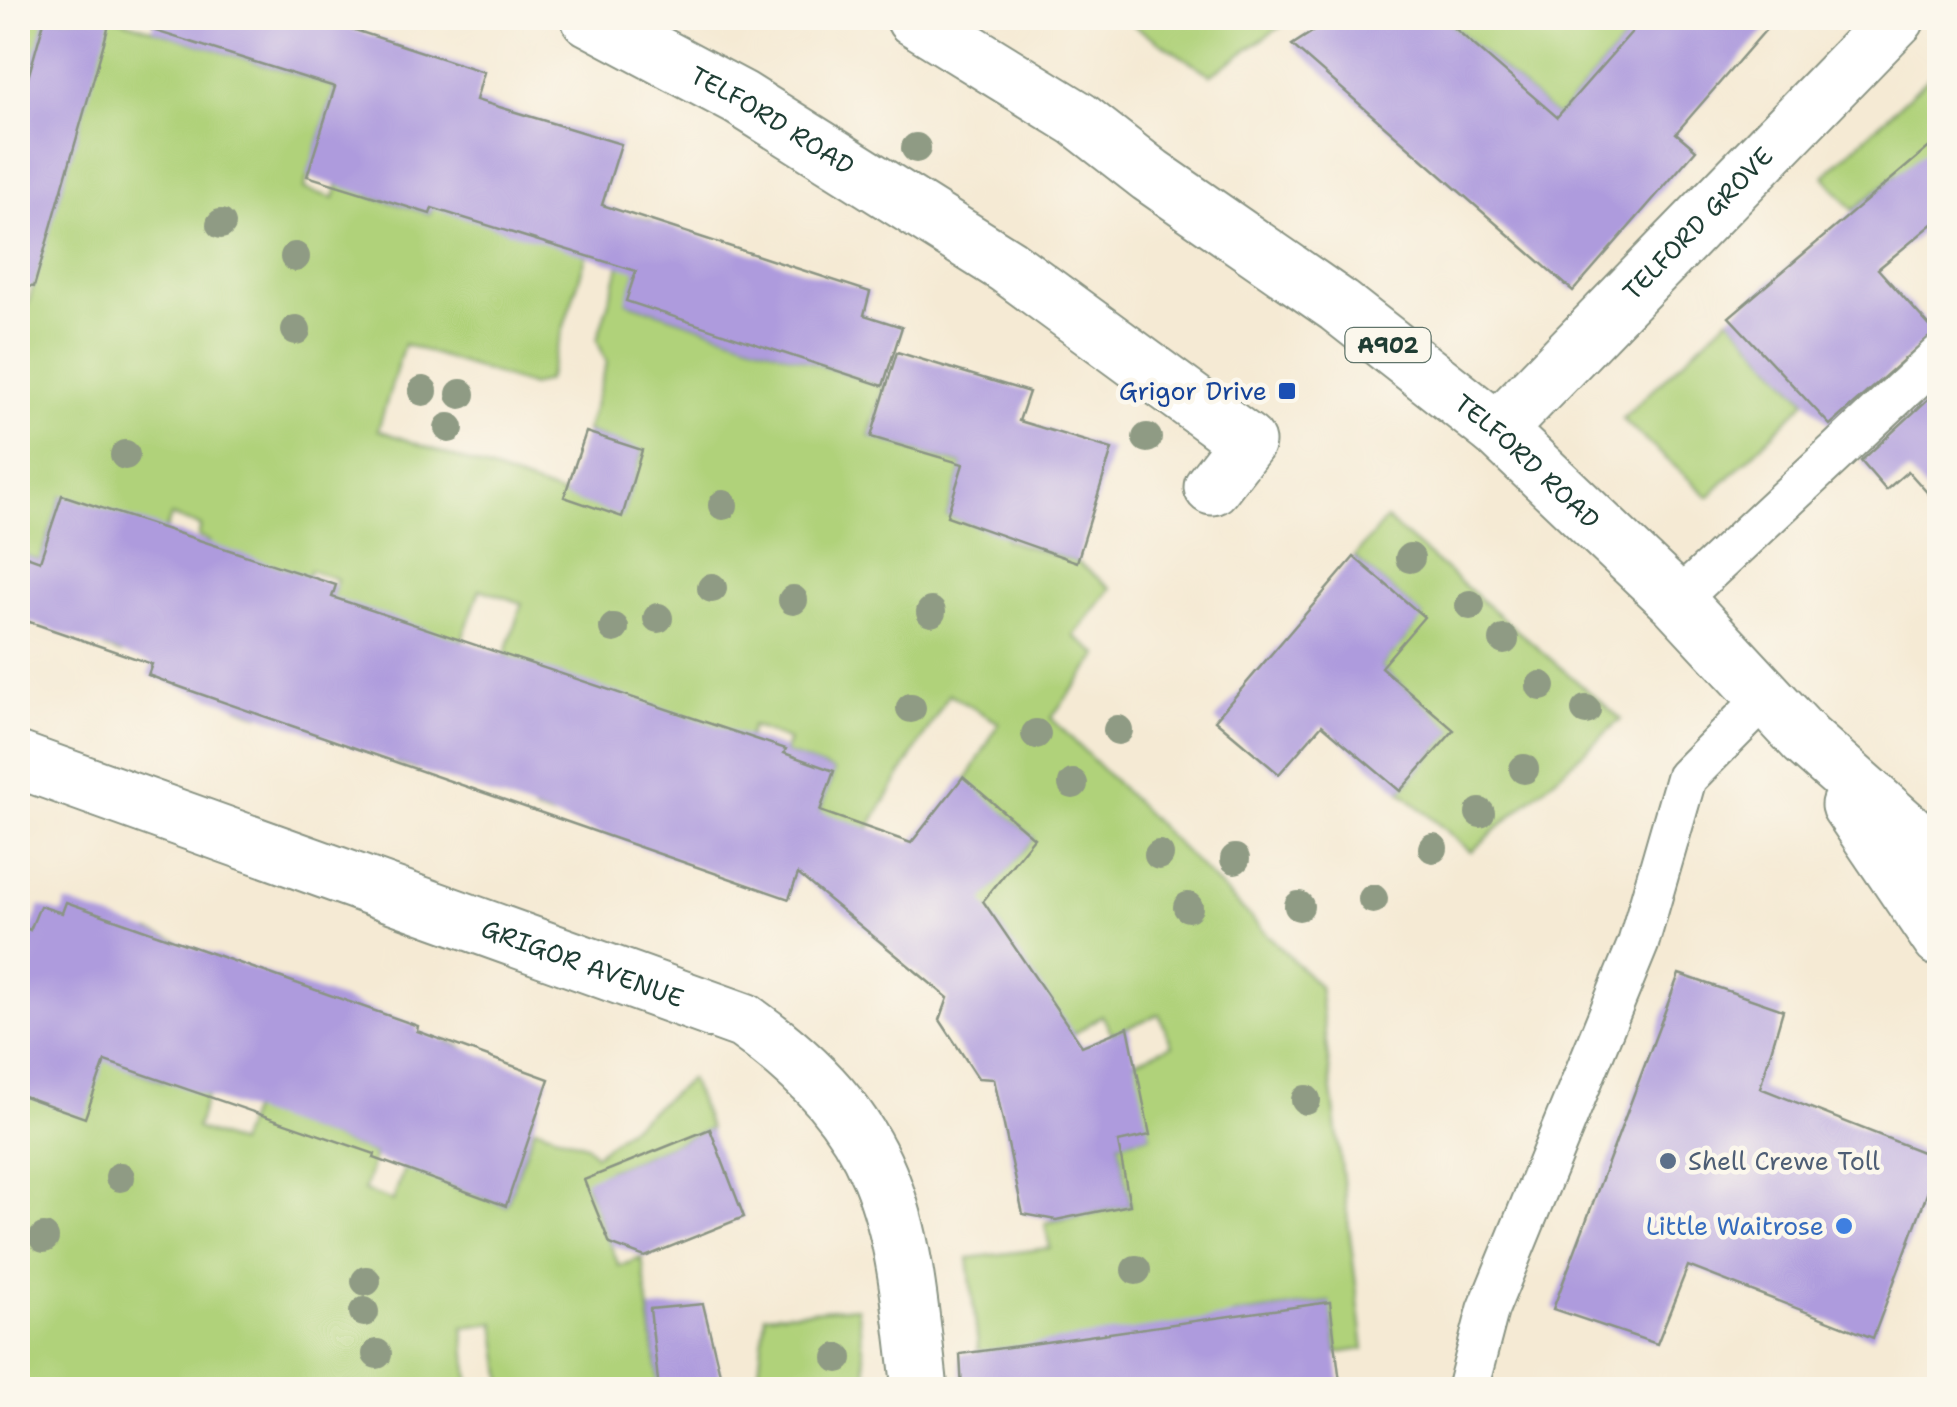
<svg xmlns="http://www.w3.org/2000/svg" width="1957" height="1407" viewBox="0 0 1957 1407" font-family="'Shantell Sans',sans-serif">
<rect width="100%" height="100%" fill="#fbf7ec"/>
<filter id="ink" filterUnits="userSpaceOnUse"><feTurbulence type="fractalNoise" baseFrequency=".01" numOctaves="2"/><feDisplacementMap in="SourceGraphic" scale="20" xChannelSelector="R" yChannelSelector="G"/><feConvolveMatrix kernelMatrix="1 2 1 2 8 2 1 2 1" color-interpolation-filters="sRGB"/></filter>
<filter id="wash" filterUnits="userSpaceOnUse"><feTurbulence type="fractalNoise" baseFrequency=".0048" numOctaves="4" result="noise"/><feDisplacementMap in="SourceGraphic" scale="40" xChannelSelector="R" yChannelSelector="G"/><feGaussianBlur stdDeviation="2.25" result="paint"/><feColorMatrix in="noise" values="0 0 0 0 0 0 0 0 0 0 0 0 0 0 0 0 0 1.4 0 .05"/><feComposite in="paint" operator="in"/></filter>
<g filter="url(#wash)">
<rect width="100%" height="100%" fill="#f5ead4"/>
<g fill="#b0d27a" stroke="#688857" stroke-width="2.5">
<polygon points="28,18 115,18 335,87 304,189 334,198 348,148 381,158 370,196 430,214 456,129 603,203 547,380 532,386 404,344 378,430 622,516 642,451 586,432 607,363 597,340 635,216 652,221 627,302 884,386 869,436 963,465 947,516 987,529 1018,495 1005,540 1077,562 1111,588 1074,636 1099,655 1051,718 1319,986 1364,1349 1337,1353 1329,1302 1232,1315 1241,1389 983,1389 968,1258 1050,1248 1045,1223 1130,1205 1118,1142 1150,1135 1126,1065 1172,1045 1159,1014 1112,1034 1102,1015 1074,1034 920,975 1034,838 1004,813 944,820 999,723 949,694 837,881 820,811 834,771 784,753 789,740 752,726 741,758 591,705 553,817 535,811 558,748 511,658 505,655 522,603 480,589 416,769 396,763 332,597 337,579 310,570 259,715 238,707 285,577 206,549 209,541 198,537 201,526 171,516 121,654 105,648 141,540 62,496 40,561 18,553 18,301 28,304 87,98 18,77 18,53"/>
<polygon points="1133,18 1293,18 1211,75 1133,25"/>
<polygon points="1443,18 1644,18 1557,117"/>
<polygon points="1939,68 1939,227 1896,175 1853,210 1824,176"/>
<polygon points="1729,317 1806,401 1709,497 1622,419"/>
<polygon points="1386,519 1621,719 1471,852 1400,791 1453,730 1381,667 1423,617 1354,557"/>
<polygon points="150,932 179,942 132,1070 164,1082 173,1058 208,1093 196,1128 238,1144 251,1109 375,1154 364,1191 393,1201 447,1041 463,1048 426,1149 438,1181 506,1206 535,1127 586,1145 595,1155 690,1079 710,1129 608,1170 586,1185 619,1266 642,1258 659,1387 504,1389 495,1323 463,1327 470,1389 352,1390 350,1384 321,1390 18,1390 18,977 37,984 114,1036"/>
<polygon points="857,1307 869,1389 803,1389 792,1379 784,1389 757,1389 765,1315"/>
</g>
<g id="blocks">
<g fill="#ae9bdd">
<polygon points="45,18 111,18 34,287 18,285 18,113"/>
<polygon points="154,18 318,18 484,72 476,100 621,144 602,205 870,292 864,315 902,327 883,386 626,301 636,271 432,208 430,214 307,176 335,87 152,30"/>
<polygon points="1334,18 1443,18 1557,117 1644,18 1776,18 1676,133 1696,150 1573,291 1292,45"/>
<polygon points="1940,138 1940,218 1878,269 1935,332 1830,425 1729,317"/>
<polygon points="897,352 1029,392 1019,421 1112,449 1077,562 947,516 963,464 871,437"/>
<polygon points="1940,388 1940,507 1908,471 1886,490 1861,461"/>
<polygon points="586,432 642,450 622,517 564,497"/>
<polygon points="62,495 336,585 332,597 786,749 784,753 834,771 820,811 911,843 963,777 1034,838 983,901 1082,1046 1128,1027 1150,1135 1118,1142 1130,1205 1056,1220 1023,1214 994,1079 978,1078 940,1020 948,998 798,874 789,899 183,688 148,675 152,664 18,618 18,553 40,561"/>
<polygon points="1354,557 1424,617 1381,667 1454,730 1400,791 1322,725 1279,774 1215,720"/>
<polygon points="66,902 418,1026 417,1031 549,1079 506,1206 374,1158 375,1154 105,1061 85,1118 18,1094 18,925 30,930 40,906 62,913"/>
<polygon points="1679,974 1783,1010 1760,1088 1940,1159 1873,1338 1688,1266 1657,1344 1553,1309"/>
<polygon points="710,1129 744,1217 645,1257 610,1244 584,1180"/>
<polygon points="1330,1302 1341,1390 962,1390 960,1354"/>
<polygon points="703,1304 724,1390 659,1390 650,1309"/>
</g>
</g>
</g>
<g filter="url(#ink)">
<use href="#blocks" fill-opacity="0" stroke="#8a9484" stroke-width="2.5"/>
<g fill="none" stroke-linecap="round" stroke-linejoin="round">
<g stroke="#8a9484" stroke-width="44">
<g id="service">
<polyline points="1677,601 1940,355"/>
<polyline points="1467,1390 1488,1310 1638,944 1686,778 1767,696"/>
</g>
</g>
<g stroke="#8a9484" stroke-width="59">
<g id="minor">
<path id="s1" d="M589,18L740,98L1007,266L1247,442L1212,487"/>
<path id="s2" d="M1497,430L1897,18"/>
<path id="s3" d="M18,760L744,1021C895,1128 901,1218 920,1390"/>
</g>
</g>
<g stroke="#8a9484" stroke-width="59">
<g id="primary">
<path id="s4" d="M914,18L1078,119L1150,175L1339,306L1497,430L1677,601L1806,740L1940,859"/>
<polyline points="1849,805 1940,939"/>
</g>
</g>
<use href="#service" stroke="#fff" stroke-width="40"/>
<use href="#minor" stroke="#fff" stroke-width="55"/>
<use href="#primary" stroke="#fff" stroke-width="55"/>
</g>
<g fill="#8f9b84">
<circle cx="916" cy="148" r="15"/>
<circle cx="221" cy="224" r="15"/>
<circle cx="295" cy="257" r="15"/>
<circle cx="296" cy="330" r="15"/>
<circle cx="423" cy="391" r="15"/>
<circle cx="461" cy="394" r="15"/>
<circle cx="449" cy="428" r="15"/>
<circle cx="1147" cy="438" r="15"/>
<circle cx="125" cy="455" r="15"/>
<circle cx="723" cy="505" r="15"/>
<circle cx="1410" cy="558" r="15"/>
<circle cx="712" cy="588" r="15"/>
<circle cx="793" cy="600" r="15"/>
<circle cx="1470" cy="605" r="15"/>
<circle cx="931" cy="612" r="15"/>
<circle cx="658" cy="618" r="15"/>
<circle cx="614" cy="628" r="15"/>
<circle cx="1504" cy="640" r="15"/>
<circle cx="1541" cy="686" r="15"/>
<circle cx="911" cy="708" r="15"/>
<circle cx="1586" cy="710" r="15"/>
<circle cx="1118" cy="730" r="15"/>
<circle cx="1036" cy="734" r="15"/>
<circle cx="1524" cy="769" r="15"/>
<circle cx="1073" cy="784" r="15"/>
<circle cx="1480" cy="813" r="15"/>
<circle cx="1433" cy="848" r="15"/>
<circle cx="1159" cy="855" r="15"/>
<circle cx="1235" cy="859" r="15"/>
<circle cx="1373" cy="899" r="15"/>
<circle cx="1299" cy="906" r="15"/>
<circle cx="1188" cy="907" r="15"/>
<circle cx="1306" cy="1100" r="15"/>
<circle cx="120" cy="1177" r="15"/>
<circle cx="44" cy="1238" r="15"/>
<circle cx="1136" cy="1270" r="15"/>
<circle cx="366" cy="1281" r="15"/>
<circle cx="364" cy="1312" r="15"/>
<circle cx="377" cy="1354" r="15"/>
<circle cx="838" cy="1358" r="15"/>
</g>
</g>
<rect fill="#1a4fb4" stroke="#fbf7ec" stroke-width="4" x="1277" y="381" width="20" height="20" rx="5"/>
<circle fill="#5c6f8a" stroke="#fbf7ec" stroke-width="4" cx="1668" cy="1161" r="10"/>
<circle fill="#3f7fe0" stroke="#fbf7ec" stroke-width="4" cx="1844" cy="1226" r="10"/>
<g text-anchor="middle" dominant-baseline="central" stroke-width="9" stroke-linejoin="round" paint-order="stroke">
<rect fill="#fbf7ec" stroke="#61756b" stroke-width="2.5" x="1345.5" y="328" width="85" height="34" rx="8"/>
<g font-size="22" font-weight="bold" fill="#1f3d34">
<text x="1388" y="345">A902</text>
</g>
<g font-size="25" fill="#1f3d34" stroke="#fbf7ec">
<text stroke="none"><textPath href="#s1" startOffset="210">TELFORD ROAD</textPath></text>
<text stroke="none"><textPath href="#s2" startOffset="288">TELFORD GROVE</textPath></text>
<text stroke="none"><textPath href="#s4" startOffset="758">TELFORD ROAD</textPath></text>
<text stroke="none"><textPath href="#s3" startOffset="600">GRIGOR AVENUE</textPath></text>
</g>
<g font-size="25" fill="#164399" stroke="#fbf7ec" text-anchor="end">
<text x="1267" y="391">Grigor Drive</text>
</g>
<g font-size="25" fill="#4e5e75" stroke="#fbf7ec" text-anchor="start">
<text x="1688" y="1161">Shell Crewe Toll</text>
</g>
<g font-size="25" fill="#366cbe" stroke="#fbf7ec" text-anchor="end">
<text x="1824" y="1226">Little Waitrose</text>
</g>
</g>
<rect width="1957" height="1407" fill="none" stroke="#fbf7ec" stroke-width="60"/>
</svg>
